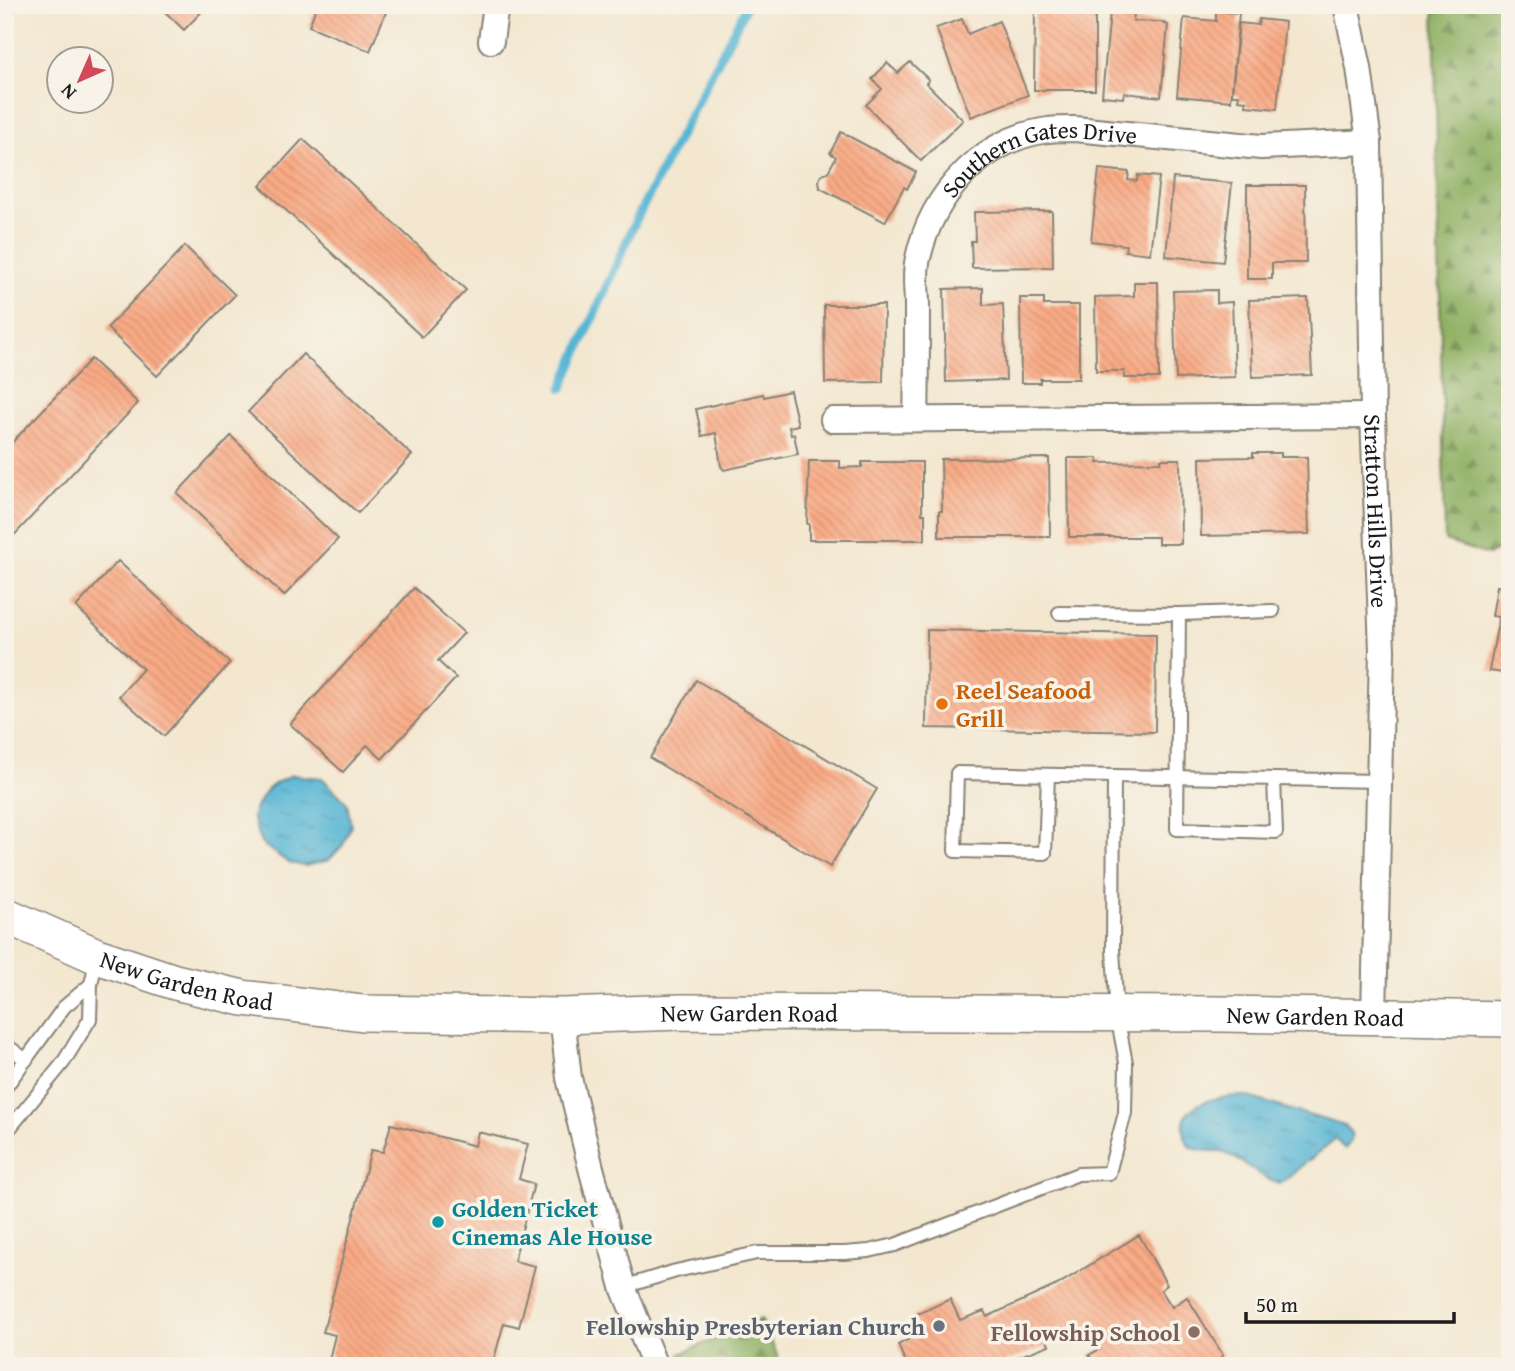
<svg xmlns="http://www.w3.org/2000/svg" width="1515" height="1371" viewBox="0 0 1515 1371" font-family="'Gentium Book Plus',serif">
<defs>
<pattern id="forest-firs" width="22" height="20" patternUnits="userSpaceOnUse" patternTransform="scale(1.75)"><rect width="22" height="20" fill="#8fb064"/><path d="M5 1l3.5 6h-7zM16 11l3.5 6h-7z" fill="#748e52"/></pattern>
<pattern id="water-ripples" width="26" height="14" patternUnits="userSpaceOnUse" patternTransform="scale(1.75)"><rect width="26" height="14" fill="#55b5d4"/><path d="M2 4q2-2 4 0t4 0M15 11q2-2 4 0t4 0" fill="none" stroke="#4692ab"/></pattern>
<pattern id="building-back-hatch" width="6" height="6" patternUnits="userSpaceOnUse" patternTransform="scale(1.75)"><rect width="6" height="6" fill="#f9aa85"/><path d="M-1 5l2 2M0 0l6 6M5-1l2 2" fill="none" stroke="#d59272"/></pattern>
</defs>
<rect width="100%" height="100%" fill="#f7f3e8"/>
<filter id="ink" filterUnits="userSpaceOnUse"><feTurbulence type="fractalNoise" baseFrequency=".0143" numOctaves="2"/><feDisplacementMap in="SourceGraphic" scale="14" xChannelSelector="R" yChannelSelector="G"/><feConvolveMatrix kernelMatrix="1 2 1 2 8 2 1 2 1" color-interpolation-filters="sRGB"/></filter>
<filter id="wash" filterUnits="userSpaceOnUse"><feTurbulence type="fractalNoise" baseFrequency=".00686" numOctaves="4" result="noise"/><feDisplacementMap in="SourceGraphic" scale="28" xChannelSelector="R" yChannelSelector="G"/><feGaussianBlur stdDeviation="1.57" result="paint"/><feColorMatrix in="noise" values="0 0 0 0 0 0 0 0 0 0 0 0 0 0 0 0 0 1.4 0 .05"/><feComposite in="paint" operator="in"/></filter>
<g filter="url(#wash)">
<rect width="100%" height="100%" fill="#f3e7d0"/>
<g fill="url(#forest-firs)" stroke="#566640" stroke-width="2">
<polygon points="1434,5 1510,5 1510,543 1488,555 1445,541"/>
<polygon points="761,1319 782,1366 687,1366 680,1354"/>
</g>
<g fill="url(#water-ripples)" stroke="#386878" stroke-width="2">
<path d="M292,775L322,778L347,803L351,826L343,845L329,860L305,866L289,863L261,843L252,817C262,792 267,786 292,775Z"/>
<path d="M1245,1096L1345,1126L1351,1133L1352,1139L1345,1149L1335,1139L1280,1184C1261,1179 1246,1162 1227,1154C1215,1148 1202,1154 1189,1146C1168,1103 1215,1096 1245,1096Z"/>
</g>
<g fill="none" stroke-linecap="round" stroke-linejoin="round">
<polyline stroke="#55b5d4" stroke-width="9" points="562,388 636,220 747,5"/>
</g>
<g id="blocks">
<g fill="url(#building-back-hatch)">
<polygon points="158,5 208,5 184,30"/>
<polygon points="317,5 382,5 380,10 386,12 370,51 309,26"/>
<polygon points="1035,11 1095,12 1095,90 1034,90"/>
<polygon points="1216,11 1239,13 1231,101 1177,96 1184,18 1216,21"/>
<polygon points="1110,12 1134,14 1133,21 1161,22 1168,25 1161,97 1124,93 1123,98 1102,96"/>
<polygon points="962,19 968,34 999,21 1028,95 971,117 936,28"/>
<polygon points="1259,19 1285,22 1277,109 1246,106 1246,101 1238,100 1239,95 1232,95 1239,23 1258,25"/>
<polygon points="910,62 929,80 926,83 963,120 921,161 866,105 882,89 872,79 887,63 898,73"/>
<polygon points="841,132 916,172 907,189 904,187 885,222 820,188 819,180 822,174 828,172 836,157 830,153"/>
<polygon points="303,139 466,290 422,337 260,186"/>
<polygon points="1099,169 1129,172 1128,180 1137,181 1138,175 1159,177 1150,254 1125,251 1126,245 1091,241"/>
<polygon points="1173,178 1232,183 1223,262 1166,256"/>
<polygon points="1247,185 1305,185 1306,263 1272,263 1272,279 1247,279"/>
<polygon points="1052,211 1053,267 972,268 971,241 975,241 974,212"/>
<polygon points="185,246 235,295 157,376 107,328"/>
<polygon points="1134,282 1158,282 1159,378 1124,378 1124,371 1096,371 1095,297 1134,296"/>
<polygon points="983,288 983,305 1003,304 1006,380 946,382 944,289"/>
<polygon points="1217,290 1217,303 1232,302 1235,377 1176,379 1173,291"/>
<polygon points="1020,298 1044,298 1044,305 1079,305 1079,379 1040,379 1040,383 1021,383"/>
<polygon points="1308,298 1312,375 1252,377 1249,300"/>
<polygon points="824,305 884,305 883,382 825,383"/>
<polygon points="303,354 412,455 358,513 248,412"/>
<polygon points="91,359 138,403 5,545 5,450"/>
<polygon points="790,391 798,425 789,427 791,435 794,434 798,454 724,470 721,466 716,433 702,436 696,409 763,394 764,397"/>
<polygon points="231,436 338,539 284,596 177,493"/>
<polygon points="1253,453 1281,453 1281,457 1307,457 1309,534 1201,536 1200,458 1253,457"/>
<polygon points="1049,458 1050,537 939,537 939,511 942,511 941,459"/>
<polygon points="1068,458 1098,458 1098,463 1161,462 1161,459 1180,459 1181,544 1158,544 1158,537 1069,537"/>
<polygon points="809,461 840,461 840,468 862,467 862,462 922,462 922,514 925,514 925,540 809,540 809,524 807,524"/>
<polygon points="118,561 230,663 164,736 119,696 143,669 76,607"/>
<polygon points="1497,586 1510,589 1510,674 1489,671 1499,617 1492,616"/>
<polygon points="414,588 464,633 438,661 456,678 382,759 367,745 343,772 290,724"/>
<polygon points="927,630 1156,634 1155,732 926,728"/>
<polygon points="696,680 877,789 830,867 650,758"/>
<polygon points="391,1124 475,1146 478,1132 528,1144 519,1179 534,1184 514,1261 535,1266 519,1327 504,1323 492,1366 350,1366 329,1360 335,1335 323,1332 371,1150 383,1152"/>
<polygon points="1139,1235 1167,1285 1161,1290 1172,1307 1187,1297 1223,1355 1220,1358 1225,1366 1096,1366 1089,1355 1100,1349 1090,1333 1068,1340 1063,1328 1044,1335 1049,1345 1005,1362 1006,1366 907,1366 898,1345 920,1333 913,1316 950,1299 960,1320 984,1311 987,1317 1057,1285"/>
</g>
</g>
</g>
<g filter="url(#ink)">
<use href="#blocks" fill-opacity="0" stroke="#888276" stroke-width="2"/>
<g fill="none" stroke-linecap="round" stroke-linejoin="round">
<g stroke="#888276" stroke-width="16">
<g id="lane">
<polyline points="1059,613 1179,614 1177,829 1276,832 1274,779"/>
<polyline points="1179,614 1273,611"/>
<polyline points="1048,775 1045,853 955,851 957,773 1114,776"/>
<polyline points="5,1044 26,1060"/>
<polyline points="5,1088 64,1007 91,984"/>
<polyline points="5,1134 63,1063 90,1019 91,984 97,957"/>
<polyline points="623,1287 676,1271 757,1253 844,1253 869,1251 895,1245 1078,1174 1109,1173 1125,1113 1126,1063 1117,1015 1113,950 1114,776 1380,781"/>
</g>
</g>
<g stroke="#888276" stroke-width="28">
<g id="street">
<path id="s1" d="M1346,5L1359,68L1369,142L1373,416L1382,650L1374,1017"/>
<polyline points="491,41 496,5"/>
<path id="s2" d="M916,419C917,382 917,344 917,306C917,291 914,273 918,258C932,195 982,139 1048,130C1057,129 1067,129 1075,129L1261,147L1369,142"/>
<polyline points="833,420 1373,416"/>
<polyline points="562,1016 569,1078 591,1168 623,1287 655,1366"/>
</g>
</g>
<g stroke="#888276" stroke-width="38">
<g id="secondary">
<path id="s3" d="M5,915L97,956L175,982L243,998L363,1013L562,1016L682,1012L1221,1014L1510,1019"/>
</g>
</g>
<use href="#lane" stroke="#fff" stroke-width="12"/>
<use href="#street" stroke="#fff" stroke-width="24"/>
<use href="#secondary" stroke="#fff" stroke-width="35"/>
</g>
</g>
<circle fill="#e8710a" stroke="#f7f3e8" stroke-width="2.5" cx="942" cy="704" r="7"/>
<circle fill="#0f9aa8" stroke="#f7f3e8" stroke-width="2.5" cx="438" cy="1222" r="7"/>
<circle fill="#6b7280" stroke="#f7f3e8" stroke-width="2.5" cx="939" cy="1326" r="7"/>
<circle fill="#8d6e63" stroke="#f7f3e8" stroke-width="2.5" cx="1194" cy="1332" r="7"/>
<g text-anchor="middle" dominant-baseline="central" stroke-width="7" stroke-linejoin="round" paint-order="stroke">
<g font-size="24" fill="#1c1c1c" stroke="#f7f3e8">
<text stroke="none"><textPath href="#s2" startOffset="338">Southern Gates Drive</textPath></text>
<text stroke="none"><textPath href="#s1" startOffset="508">Stratton Hills Drive</textPath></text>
<text stroke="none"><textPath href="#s3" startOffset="194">New Garden Road</textPath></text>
<text stroke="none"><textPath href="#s3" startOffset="760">New Garden Road</textPath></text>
<text stroke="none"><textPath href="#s3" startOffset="1326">New Garden Road</textPath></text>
</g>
<g font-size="24" font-weight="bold" fill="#c56008" stroke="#f7f3e8" text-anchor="start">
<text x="956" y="690">Reel Seafood<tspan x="956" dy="28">Grill</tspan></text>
</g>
<g font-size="24" font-weight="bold" fill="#0d838f" stroke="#f7f3e8" text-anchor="start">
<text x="452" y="1208">Golden Ticket<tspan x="452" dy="28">Cinemas Ale House</tspan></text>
</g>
<g font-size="24" font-weight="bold" fill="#5b616d" stroke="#f7f3e8" text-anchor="end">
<text x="925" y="1326">Fellowship Presbyterian Church</text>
</g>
<g font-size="24" font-weight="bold" fill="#785e54" stroke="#f7f3e8" text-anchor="end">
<text x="1180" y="1332">Fellowship School</text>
</g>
</g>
<rect width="1515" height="1371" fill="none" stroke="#f7f3e8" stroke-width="28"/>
<g transform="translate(80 80) rotate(225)"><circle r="33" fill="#f7f3e8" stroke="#9f9d96" stroke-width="2"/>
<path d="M0-5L12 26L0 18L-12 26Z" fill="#d1495b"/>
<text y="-10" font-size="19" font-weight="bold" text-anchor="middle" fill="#1c1c1c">N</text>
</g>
<path d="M1246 1312v10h208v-10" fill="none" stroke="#1c1c1c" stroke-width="3.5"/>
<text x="1256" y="1312" font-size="21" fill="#1c1c1c" stroke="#f7f3e8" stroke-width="5" paint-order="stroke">50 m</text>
</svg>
